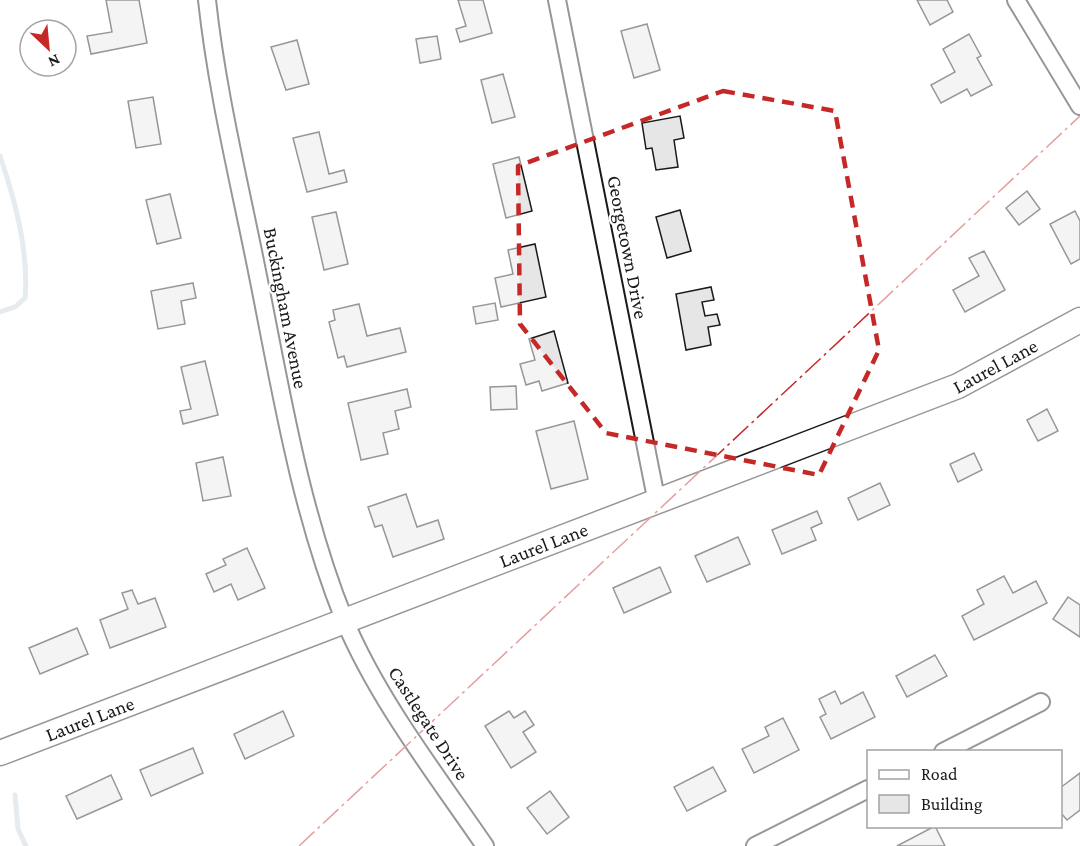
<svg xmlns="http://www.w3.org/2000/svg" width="1080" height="846" viewBox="0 0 1080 846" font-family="'Crimson Pro',serif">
<rect width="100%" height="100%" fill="#fff"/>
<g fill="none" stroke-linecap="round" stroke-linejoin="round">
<g stroke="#c6d2dc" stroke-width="5">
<path d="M0,156C15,200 29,251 25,298L15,307L0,312"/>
<polyline points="15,795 18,829 26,846"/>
</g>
</g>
<g fill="#e6e6e6" stroke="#1a1a1a" stroke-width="1.5">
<polygon points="106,0 139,0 147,43 91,54 87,36 112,32"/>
<polygon points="458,0 483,0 492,33 460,42 456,29 466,26"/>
<polygon points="917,0 947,0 953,12 930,25"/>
<polygon points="647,24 660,70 634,78 621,31"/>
<polygon points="969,34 981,56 977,58 992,85 971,96 967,89 941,103 931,85 955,72 943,49"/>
<polygon points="437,36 441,59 420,63 416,39"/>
<polygon points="297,40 309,84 286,90 271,47"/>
<polygon points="503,74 515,117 492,123 481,80"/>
<polygon points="153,97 161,144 136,148 128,101"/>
<polygon points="680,116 684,138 674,140 678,167 656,170 652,148 646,149 642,123"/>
<polygon points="319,132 329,174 344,170 347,182 307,192 293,138"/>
<polygon points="519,157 532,211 506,218 493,164"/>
<polygon points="1027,191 1040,209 1019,225 1006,208"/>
<polygon points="170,194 181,238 157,244 146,200"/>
<polygon points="680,210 691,251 667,258 656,217"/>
<polygon points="1075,211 1080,221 1080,259 1071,264 1050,224"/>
<polygon points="336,212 348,264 324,270 312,217"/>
<polygon points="535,244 546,297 501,307 495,278 513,274 508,250"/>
<polygon points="984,251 1005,290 965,312 953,290 979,276 969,258"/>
<polygon points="193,283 196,298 181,301 185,324 158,329 151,291"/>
<polygon points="711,287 714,300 702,302 705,316 717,314 720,325 708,327 711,345 686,350 676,294"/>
<polygon points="495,303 498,320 476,324 473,307"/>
<polygon points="359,304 367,336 400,328 406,352 347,367 344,356 338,358 329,322 335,320 333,310"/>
<polygon points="554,331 568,383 542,391 539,381 526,385 520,364 535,360 529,339"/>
<polygon points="205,361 218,415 183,424 180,411 191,409 181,367"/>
<polygon points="516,386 517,409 491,410 490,387"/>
<polygon points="407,389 411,407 395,411 399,429 383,433 388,454 361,460 348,403"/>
<polygon points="1047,409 1058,431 1038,441 1027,420"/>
<polygon points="574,421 588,479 551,489 536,431"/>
<polygon points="974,453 982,470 958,482 950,464"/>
<polygon points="223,457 231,496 203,501 196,463"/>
<polygon points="880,483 890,505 858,520 848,498"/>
<polygon points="406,494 417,527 438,520 444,539 393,557 382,525 375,527 368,507"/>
<polygon points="817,511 822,523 811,528 816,540 782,554 772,530"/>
<polygon points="738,537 750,564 707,582 695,556"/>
<polygon points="247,548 265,588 238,600 231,584 214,592 206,574 226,565 223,559"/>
<polygon points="660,567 671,592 624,613 613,588"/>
<polygon points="1004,576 1013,593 1036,581 1047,603 974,640 962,616 984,604 977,590"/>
<polygon points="132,590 138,604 155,598 166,627 110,648 100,620 128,609 122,593"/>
<polygon points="1068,597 1080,605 1080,637 1053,619"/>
<polygon points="77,628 88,654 40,674 29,648"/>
<polygon points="935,655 947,676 907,697 896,676"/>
<polygon points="835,691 841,704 863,692 875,717 831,739 820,717 826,714 819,699"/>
<polygon points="283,711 294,736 245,759 234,734"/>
<polygon points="509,711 514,718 525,711 534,725 523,732 536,752 511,768 485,726"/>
<polygon points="783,718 799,750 754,773 742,749 769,736 765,727"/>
<polygon points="193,748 203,773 151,796 140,770"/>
<polygon points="713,767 726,791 687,811 674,787"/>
<polygon points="1080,773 1080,810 1067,820 1060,812 1060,788"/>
<polygon points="111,775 122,799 77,819 66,796"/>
<polygon points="550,791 569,817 547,834 527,808"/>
<polygon points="935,826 945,846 897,846"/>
</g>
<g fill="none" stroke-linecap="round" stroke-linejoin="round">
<g stroke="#1a1a1a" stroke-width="20">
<g id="street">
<path d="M207,0C217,93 240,185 258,276C281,391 300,510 344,619C378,700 435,773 485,846"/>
<polyline points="557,0 657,503"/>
<polyline points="1016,0 1080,106"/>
<polyline points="943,752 1041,702"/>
<polyline points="755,846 868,789"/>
</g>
</g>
<g stroke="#1a1a1a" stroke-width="27">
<g id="secondary">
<path id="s1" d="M0,753L958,386L1080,320"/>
</g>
</g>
<use href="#street" stroke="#fff" stroke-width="16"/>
<use href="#secondary" stroke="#fff" stroke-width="24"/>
<polyline stroke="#c62828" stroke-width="1.5" stroke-dasharray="21 4.5 3 4.5" stroke-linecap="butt" points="299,846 1080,116"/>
</g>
<path d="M0 0H1080V846H0ZM723,91L835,111L879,350L819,475L606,433L520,324L518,166Z" fill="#fff" fill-opacity=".55" fill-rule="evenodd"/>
<path fill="none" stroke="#c62828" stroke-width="4.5" stroke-dasharray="12 8" stroke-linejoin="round" d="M723,91L835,111L879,350L819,475L606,433L520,324L518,166Z"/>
<g text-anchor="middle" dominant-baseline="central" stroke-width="4.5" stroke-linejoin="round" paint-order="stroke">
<g font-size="20" fill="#1a1a1a" stroke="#fff">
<text transform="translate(628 247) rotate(79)">Georgetown Drive</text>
<text transform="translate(286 308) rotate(79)">Buckingham Avenue</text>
<text stroke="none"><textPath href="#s1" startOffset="1068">Laurel Lane</textPath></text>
<text stroke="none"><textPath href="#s1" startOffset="582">Laurel Lane</textPath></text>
<text stroke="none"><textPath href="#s1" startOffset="96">Laurel Lane</textPath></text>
<text transform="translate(429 723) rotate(57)">Castlegate Drive</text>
</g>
</g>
<rect x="867" y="750" width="195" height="78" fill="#ffffff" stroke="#a3a3a3" stroke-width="1.5"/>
<rect x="879" y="770" width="30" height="9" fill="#ffffff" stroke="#a3a3a3" stroke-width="1.5"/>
<text x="921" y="780" font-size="18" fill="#1a1a1a">Road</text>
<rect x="879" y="795" width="30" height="18" fill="#e6e6e6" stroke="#a3a3a3" stroke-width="1.5"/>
<text x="921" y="810" font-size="18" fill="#1a1a1a">Building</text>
<g transform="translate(48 48) rotate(154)"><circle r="28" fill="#ffffff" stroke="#a3a3a3" stroke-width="1.5"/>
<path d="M0-4.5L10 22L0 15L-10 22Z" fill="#c62828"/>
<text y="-9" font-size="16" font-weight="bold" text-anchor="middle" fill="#1a1a1a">N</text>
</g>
</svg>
